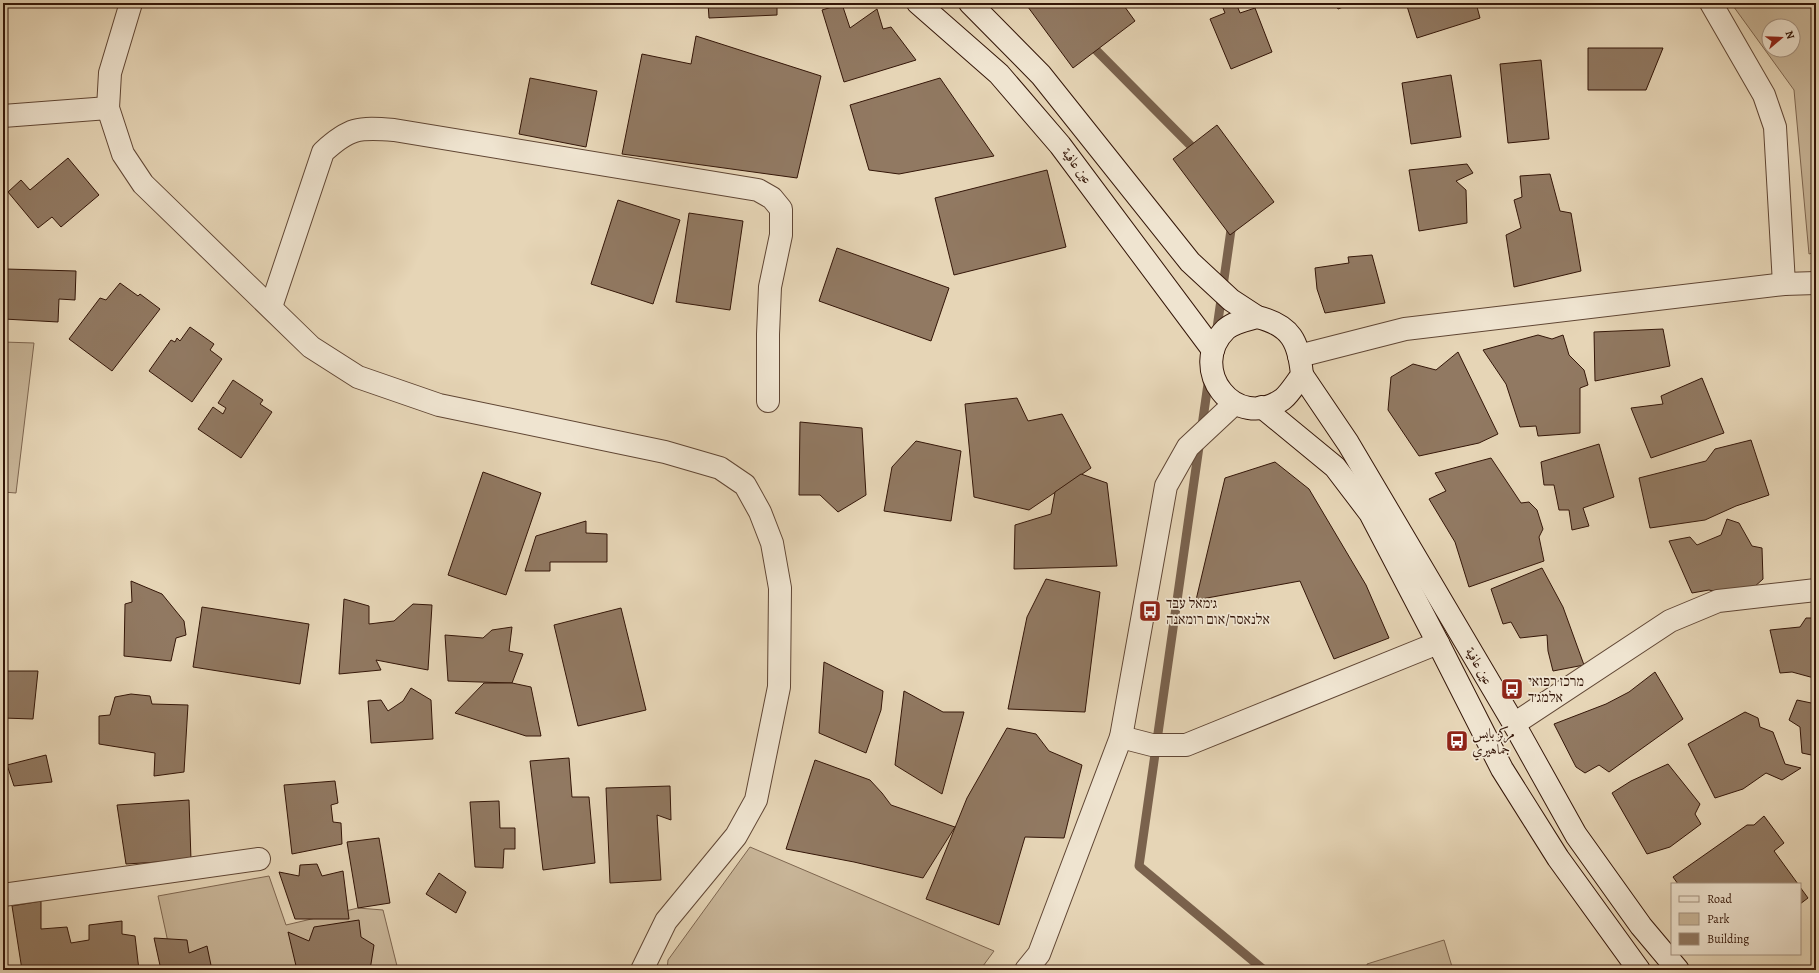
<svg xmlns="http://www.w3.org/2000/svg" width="1819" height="973" viewBox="0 0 1819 973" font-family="Alegreya,Amiri,'Frank Ruhl Libre',serif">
<rect width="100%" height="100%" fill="#e6d5b6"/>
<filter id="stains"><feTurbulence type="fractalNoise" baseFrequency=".005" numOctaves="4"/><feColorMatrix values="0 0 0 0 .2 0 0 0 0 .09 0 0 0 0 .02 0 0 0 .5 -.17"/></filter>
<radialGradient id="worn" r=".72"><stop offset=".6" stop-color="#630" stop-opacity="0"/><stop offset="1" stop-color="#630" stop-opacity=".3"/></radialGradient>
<g fill="#c8b598" stroke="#7e6650" fill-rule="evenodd">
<path d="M1731,3H1816V252L1809,254L1794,90ZM1769,26H1793V50H1769Z"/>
<polygon points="3,342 34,343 16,493 3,492"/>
<polygon points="750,847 994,951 980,970 667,970 668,960"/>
<polygon points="269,876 286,925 358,908 383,910 398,970 174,970 158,896"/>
<polygon points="1444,940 1453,970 1368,970 1367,964"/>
</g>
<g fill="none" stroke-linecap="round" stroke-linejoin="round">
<g stroke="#7a624d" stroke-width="9">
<polyline points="1088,42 1199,154"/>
<polyline points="1216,335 1232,223"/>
<polyline points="1209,377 1139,866 1264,970"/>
</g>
</g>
<g fill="#917962" stroke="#341608">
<polygon points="708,3 777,3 777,15 709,18"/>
<polygon points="1025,3 1122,3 1135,21 1073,68"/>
<polygon points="1221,3 1236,3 1240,13 1255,8 1272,52 1231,69 1210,19 1225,13"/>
<polygon points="1335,3 1353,3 1338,9"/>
<polygon points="1406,3 1476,3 1480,18 1417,38"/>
<polygon points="842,4 850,28 877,9 883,29 891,27 916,60 844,82 822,10"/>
<polygon points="696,36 821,76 797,178 622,154 642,54 691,64"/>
<polygon points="1588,48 1663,48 1646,90 1588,90"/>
<polygon points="1541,60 1549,139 1508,143 1500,64"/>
<polygon points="1451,75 1461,137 1411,144 1402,83"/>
<polygon points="530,78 597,91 586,147 519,134"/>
<polygon points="940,78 994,156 899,174 869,170 850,105"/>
<polygon points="1217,125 1274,202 1230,235 1173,159"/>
<polygon points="68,158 99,195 61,227 52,217 38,228 8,192 21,180 30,190"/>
<polygon points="1467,164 1473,173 1456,181 1466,190 1467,223 1419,231 1409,170"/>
<polygon points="1047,170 1066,247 954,275 935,198"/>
<polygon points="1550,174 1560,211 1571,213 1581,271 1514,287 1506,235 1521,228 1514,200 1522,197 1520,176"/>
<polygon points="618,200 680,220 653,304 591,284"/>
<polygon points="689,213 743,221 730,310 676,302"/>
<polygon points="837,248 949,288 931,341 819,301"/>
<polygon points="1372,255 1385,303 1325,313 1317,289 1315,268 1349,263 1348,257"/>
<polygon points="6,269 76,271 75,300 59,299 58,322 4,319"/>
<polygon points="120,283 138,296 140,294 160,309 112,371 69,339 100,298 106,300"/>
<polygon points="190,327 214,344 210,350 222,359 192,402 149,371 171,340 175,342 177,338 180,341"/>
<polygon points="1663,329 1670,366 1595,381 1594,332"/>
<polygon points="1538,335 1552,339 1563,335 1569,355 1584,370 1588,385 1580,388 1580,433 1538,436 1536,426 1520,427 1506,384 1483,350"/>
<polygon points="1458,352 1498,434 1479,443 1419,456 1388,410 1391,377 1413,364 1436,370"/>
<polygon points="1702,378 1724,433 1651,458 1631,408 1663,404 1661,396"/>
<polygon points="233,380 263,400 260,404 272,412 241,458 198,429 213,407 223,414 226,408 218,403"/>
<polygon points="1017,398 1028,421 1062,414 1091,468 1029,510 974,497 965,404"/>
<polygon points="800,422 862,428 866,495 838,512 820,495 799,495"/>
<polygon points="1751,440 1769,495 1736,506 1705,520 1650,528 1639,478 1706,461 1715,449"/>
<polygon points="916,441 961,451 951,521 884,511 892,467"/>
<polygon points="1599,444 1614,497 1583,508 1589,526 1572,530 1569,510 1559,510 1554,485 1544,485 1541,462"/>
<polygon points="1491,458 1521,503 1529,502 1537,510 1543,529 1539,537 1544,561 1469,587 1455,542 1429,499 1446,491 1435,473"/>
<polygon points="1275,462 1309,489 1366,585 1389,638 1334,659 1300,581 1196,600 1225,478"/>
<polygon points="483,472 541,493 506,595 448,575"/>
<polygon points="1081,474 1107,483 1117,566 1014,569 1015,525 1051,514 1055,492"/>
<polygon points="1727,519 1739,523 1752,546 1762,548 1763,579 1742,598 1709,590 1692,593 1669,541 1690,537 1697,545 1721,535"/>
<polygon points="586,521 586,533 607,534 607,562 550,562 550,571 525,571 536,536"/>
<polygon points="1542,568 1563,607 1584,665 1553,671 1548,651 1547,635 1520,638 1511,622 1503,624 1491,589"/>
<polygon points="1046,579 1100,592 1085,712 1008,709 1027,617"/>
<polygon points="131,581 162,594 184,621 186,635 176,638 171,661 124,656 125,604 132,602"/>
<polygon points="344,599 369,606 369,624 394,621 413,604 432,605 428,670 376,660 381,670 339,674"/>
<polygon points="202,607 309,624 300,684 193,667"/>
<polygon points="621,608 646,710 578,726 554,625"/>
<polygon points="1806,618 1816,618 1816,674 1814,678 1792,672 1780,673 1770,630 1800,627"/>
<polygon points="512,627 509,651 523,654 512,683 448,681 445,635 483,638 492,630"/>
<polygon points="824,662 883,691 881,710 866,753 819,733"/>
<polygon points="3,671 38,671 33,719 3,718"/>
<polygon points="1655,672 1683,719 1609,772 1599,765 1585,773 1576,767 1554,724 1606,704 1629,692"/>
<polygon points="484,683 512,683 531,687 541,736 526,736 455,713"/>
<polygon points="411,688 431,700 433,739 371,743 368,701 381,700 388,711 403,701"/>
<polygon points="904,691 943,712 964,712 942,794 895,765"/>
<polygon points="131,694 150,696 152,704 188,705 184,772 154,776 155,753 99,744 99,716 110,715 115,697"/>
<polygon points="1797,700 1816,704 1816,756 1802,753 1800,727 1789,720"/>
<polygon points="1745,712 1758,718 1760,727 1773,732 1785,764 1801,768 1782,780 1766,773 1743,789 1715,798 1688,744"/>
<polygon points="1007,728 1036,734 1049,751 1082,765 1064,838 1025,837 999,925 926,899 967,798"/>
<polygon points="46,755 52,782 14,786 7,765"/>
<polygon points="569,758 572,797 589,797 595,863 543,870 530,761"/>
<polygon points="815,760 870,780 882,793 891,805 955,827 923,878 854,862 786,849"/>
<polygon points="1668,764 1700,804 1695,814 1701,824 1670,847 1647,854 1612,793 1631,781"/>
<polygon points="335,781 338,803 331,805 333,822 341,823 342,844 292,854 284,785"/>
<polygon points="670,786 671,820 657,815 661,880 610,883 606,788"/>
<polygon points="189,800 191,860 126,864 117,805"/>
<polygon points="499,801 500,828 515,828 515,849 504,849 503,868 475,867 470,802"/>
<polygon points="1764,816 1784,843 1774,851 1798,884 1678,884 1673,877 1747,825 1754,825"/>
<polygon points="379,838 390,903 358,908 347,842"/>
<polygon points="317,864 322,876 343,871 349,919 295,919 279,872 299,876 300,865"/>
<polygon points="439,873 466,892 456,913 426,894"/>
<polygon points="1800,887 1808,898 1800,904"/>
<polygon points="41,901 41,929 67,927 71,943 89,940 89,925 122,921 122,934 135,936 139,970 22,970 12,906"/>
<polygon points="359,920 361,937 374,945 370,970 297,970 288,932 309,941 314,927"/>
<polygon points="154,938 187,940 189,953 207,946 212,970 161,970"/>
</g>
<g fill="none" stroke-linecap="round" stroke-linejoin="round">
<g stroke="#604634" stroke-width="24">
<g id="street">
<polyline points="131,3 110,73 108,108 123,154 143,184 311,347 358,377 439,405 665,452 720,468 745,485 760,512 772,543 780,588 779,687 756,800 736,836 666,921 642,970"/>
<polyline points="1711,3 1764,95 1775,127 1784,284"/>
<polyline points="3,116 108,108"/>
<path d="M271,307L323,152C349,128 358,127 394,130L758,190L772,198L781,209V235L770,287L768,334V401"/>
<polyline points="1299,356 1405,329 1784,284 1816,283"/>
<polyline points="1514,724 1670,621 1718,601 1816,590"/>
<polyline points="1121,737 1152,745 1186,745 1438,643"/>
<polyline points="3,895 259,859"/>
<polyline points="1026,970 1039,954 1121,737 1166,486 1188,447 1234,404"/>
</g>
</g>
<g stroke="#341608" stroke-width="24">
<g id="secondary">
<polyline points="918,3 999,74 1060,145 1213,350"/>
<polyline points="970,3 1041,75 1190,262 1231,300 1257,317"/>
<path d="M1257,317C1291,325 1299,342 1302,375C1296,383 1290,393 1283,399C1235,433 1186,368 1226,329C1234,322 1246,320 1257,317Z"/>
<polyline points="1302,375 1348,443 1514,724 1576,835 1641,926 1678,970"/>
<polyline points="1262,407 1335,467 1370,513 1438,643 1502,769 1558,858 1639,970"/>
</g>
</g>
<use href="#street" stroke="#efe4d0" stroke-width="22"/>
<use href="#secondary" stroke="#efe4d0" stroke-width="22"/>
</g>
<defs>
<g id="bus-square" transform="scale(1.15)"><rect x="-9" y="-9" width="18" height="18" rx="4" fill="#8f2418" stroke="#efe4d0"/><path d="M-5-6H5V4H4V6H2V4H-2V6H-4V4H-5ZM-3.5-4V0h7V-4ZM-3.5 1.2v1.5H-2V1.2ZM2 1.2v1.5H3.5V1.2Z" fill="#fff"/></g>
</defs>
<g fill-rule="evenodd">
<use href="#bus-square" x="1150" y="611"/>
<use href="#bus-square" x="1512" y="689"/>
<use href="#bus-square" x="1457" y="741"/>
</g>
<g text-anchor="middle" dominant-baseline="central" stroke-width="3.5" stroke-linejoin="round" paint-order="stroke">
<g font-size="14" fill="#341608" stroke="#efe4d0">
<text transform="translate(1077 166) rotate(53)">عين عافية</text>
<text transform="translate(1479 666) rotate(60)">عين عافية</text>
</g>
<g font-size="14" fill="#341608" stroke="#efe4d0" text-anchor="start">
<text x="1166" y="603">ג׳מאל עבד<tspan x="1166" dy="16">אלנאסר/אום רומאנה</tspan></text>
<text x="1528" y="681">מרכז רפואי<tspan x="1528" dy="16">אלמג׳ד</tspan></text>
<text x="1472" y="733">مركز بايس<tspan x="1472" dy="16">جماهيري</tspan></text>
</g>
</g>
<rect width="1819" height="973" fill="none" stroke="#e6d5b6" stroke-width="16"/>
<rect x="4" y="4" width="1811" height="965" fill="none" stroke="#341608" stroke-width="2"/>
<rect x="8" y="8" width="1803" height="957" fill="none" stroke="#341608"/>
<rect x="1671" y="883" width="130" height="72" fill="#efe4d0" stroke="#a49280"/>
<rect x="1679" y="896" width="20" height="6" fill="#efe4d0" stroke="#a49280"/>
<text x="1707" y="903" font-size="12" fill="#341608">Road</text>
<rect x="1679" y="913" width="20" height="12" fill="#c8b598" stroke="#a49280"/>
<text x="1707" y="923" font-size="12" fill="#341608">Park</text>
<rect x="1679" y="933" width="20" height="12" fill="#917962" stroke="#a49280"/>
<text x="1707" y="943" font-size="12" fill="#341608">Building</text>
<g transform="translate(1781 38) rotate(71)"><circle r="19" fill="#efe4d0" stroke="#a49280"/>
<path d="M0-3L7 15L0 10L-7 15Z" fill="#8f2418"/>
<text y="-6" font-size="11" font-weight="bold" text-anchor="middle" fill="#341608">N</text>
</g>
<rect width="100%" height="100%" filter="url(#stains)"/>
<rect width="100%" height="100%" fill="url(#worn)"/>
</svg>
